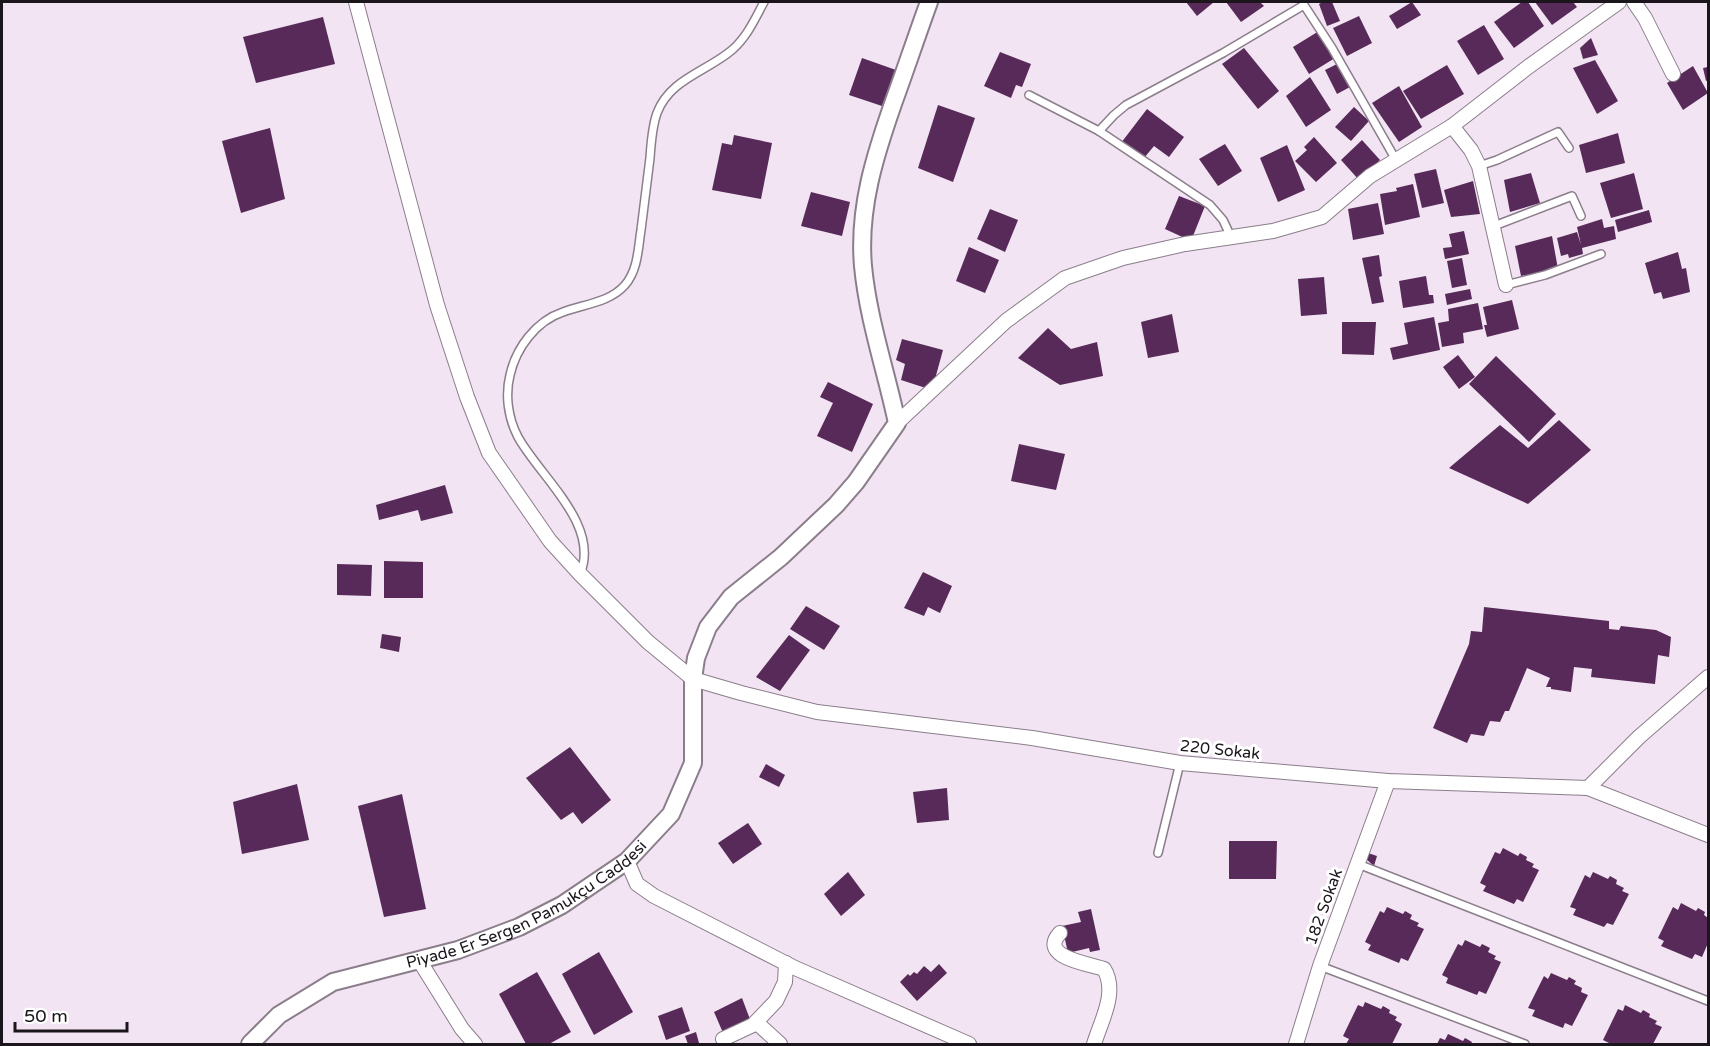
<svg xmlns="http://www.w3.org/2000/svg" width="1710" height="1046" viewBox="0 0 1710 1046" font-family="'Varela Round',sans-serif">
<rect width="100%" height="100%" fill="#f2e4f2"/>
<g fill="#572a59">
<polygon points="1186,2 1214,2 1197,16"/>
<polygon points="1226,2 1260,2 1264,6 1241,22"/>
<polygon points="1323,2 1332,2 1340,21 1327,26 1319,4"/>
<polygon points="1412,2 1421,15 1397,29 1389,16"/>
<polygon points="1522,2 1528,2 1544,26 1514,48 1494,22"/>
<polygon points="1535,2 1573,2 1577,7 1552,25"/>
<polygon points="1359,16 1372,43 1347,56 1333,28"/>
<polygon points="323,17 335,64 256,83 243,37"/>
<polygon points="1484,25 1504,59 1478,75 1457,41"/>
<polygon points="1319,31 1335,58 1309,74 1293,47"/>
<polygon points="1591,38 1598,55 1583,59 1580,48"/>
<polygon points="1244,48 1279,91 1258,109 1222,64"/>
<polygon points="1000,52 1031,64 1022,87 1016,85 1011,98 984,86"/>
<polygon points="862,58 896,70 882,106 849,95"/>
<polygon points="1595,60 1618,101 1597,114 1573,68"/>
<polygon points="1339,63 1350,87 1337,94 1325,70"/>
<polygon points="1447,65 1464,94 1421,119 1403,91"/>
<polygon points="1693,66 1708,93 1683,110 1667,83"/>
<polygon points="1708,67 1708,80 1706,81 1703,68"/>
<polygon points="1310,77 1331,110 1306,127 1286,96"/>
<polygon points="1399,86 1422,127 1399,142 1372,103"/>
<polygon points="938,105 975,118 953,182 918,168"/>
<polygon points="1354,107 1369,121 1351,141 1335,127"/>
<polygon points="1147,109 1184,137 1169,157 1154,146 1144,158 1121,143"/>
<polygon points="270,128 285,199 241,213 222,141"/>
<polygon points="1618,133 1625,163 1586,173 1579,145"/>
<polygon points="734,135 772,143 761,199 712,190 722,143 732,145"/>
<polygon points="1314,137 1337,163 1316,182 1295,161 1307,150 1304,147"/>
<polygon points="1362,140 1380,160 1359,180 1341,160"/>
<polygon points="1225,144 1242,171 1218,186 1199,159"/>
<polygon points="1287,145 1305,190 1278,202 1260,158"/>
<polygon points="1436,169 1444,203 1422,208 1414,174"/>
<polygon points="1531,173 1540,203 1510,212 1504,180"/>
<polygon points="1634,173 1643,209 1611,218 1600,183"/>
<polygon points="1473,181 1480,214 1451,217 1444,190"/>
<polygon points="1413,184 1420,217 1385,225 1380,194 1397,191 1396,188"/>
<polygon points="811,192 850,202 842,236 801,226"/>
<polygon points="1179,196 1205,206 1191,241 1165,229"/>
<polygon points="1378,203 1384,234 1353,240 1348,209"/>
<polygon points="990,209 1018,220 1005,252 977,239"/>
<polygon points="1649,210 1652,222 1618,232 1615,220"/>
<polygon points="1602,219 1604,228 1614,226 1616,239 1582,248 1583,254 1569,258 1568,254 1561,256 1557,238 1577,232 1581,245 1577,227"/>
<polygon points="1464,231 1469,254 1445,259 1443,248 1452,247 1449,234"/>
<polygon points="1552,236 1558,269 1521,276 1515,246"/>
<polygon points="969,247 999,260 985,293 956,281"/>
<polygon points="1678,252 1682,269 1686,268 1690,292 1663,299 1661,292 1654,294 1645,263"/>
<polygon points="1379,255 1382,276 1379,277 1384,302 1372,304 1362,258"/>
<polygon points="1462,258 1467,285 1452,288 1447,261"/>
<polygon points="1426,276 1429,295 1433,295 1434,303 1403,308 1399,281"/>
<polygon points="1324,277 1327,314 1301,316 1298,279"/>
<polygon points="1470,289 1472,299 1447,305 1445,294"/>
<polygon points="1512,300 1519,329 1487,337 1484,325 1487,325 1483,307"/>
<polygon points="1478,303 1483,329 1463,333 1464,343 1442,347 1438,323 1449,321 1448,309"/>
<polygon points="1172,314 1179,352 1148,358 1141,322"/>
<polygon points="1434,317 1440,350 1393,360 1390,348 1408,344 1404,323"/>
<polygon points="1342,322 1376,322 1374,355 1342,354"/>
<polygon points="1048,328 1071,349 1097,342 1103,376 1060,385 1018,358"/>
<polygon points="902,339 943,350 932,390 901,380 905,364 896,360"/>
<polygon points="1458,355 1475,377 1459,389 1443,367"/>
<polygon points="1496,356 1556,414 1529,442 1469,384"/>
<polygon points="828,382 873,404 852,452 817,436 833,403 820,397"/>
<polygon points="1559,420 1591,450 1528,504 1449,468 1500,425 1528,448"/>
<polygon points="1019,444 1065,454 1056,490 1011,481"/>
<polygon points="445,485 453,513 421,521 418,510 379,520 376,505"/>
<polygon points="384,561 423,562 423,598 384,598"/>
<polygon points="337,564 372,565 371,596 337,595"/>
<polygon points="923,572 952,586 940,613 928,607 924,616 904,608"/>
<polygon points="806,606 840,626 824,650 790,629"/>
<polygon points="1484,607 1609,621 1609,629 1619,630 1621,626 1656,630 1671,637 1669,657 1658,655 1655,684 1591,677 1592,669 1574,667 1571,692 1551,689 1551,687 1546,687 1550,678 1527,668 1509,711 1505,711 1500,722 1490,721 1484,736 1471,734 1467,743 1433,728 1469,644 1471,631 1482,632"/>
<polygon points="382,634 401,637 399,652 380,648"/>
<polygon points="789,635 810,650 780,691 756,677"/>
<polygon points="570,747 611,800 582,824 573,812 561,820 526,778"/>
<polygon points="766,764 785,775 779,787 759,777"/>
<polygon points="297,784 309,840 242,854 233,802"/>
<polygon points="947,788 949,820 917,823 913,792"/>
<polygon points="402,794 426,909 384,917 358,806"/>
<polygon points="748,823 762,844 733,864 718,843"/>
<polygon points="1229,841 1277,841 1276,879 1229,879"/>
<polygon points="1503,848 1518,856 1520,853 1527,857 1526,860 1534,864 1532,867 1539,870 1523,902 1517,899 1514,904 1483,891 1486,886 1480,883 1495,852 1500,854"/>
<polygon points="1368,853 1377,856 1374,866 1366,859"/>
<polygon points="848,872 865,895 841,916 824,894"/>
<polygon points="1593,872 1608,879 1610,876 1617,880 1616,884 1624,888 1622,891 1629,894 1613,925 1607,923 1604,927 1573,915 1576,909 1570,907 1585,875 1590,878"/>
<polygon points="1681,903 1696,911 1698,908 1705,912 1704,915 1708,918 1708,943 1702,957 1695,954 1692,959 1661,946 1664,941 1658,938 1673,907 1678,910"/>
<polygon points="1387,907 1403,914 1405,911 1412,915 1410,919 1419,923 1417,926 1424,929 1408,961 1401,958 1399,963 1368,950 1371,945 1365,942 1380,911 1384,913"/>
<polygon points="1091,909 1100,950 1090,952 1089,948 1068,953 1062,926 1081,922 1078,912"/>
<polygon points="1465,940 1480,947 1482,944 1490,948 1488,952 1496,956 1494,959 1501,962 1486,994 1479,991 1477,995 1446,983 1448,978 1442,975 1458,944 1462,946"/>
<polygon points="599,952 633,1012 594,1035 562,974"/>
<polygon points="939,964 947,973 917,1001 900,982 908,974 910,976 914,972 917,974 924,966 931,972"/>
<polygon points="537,972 571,1032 549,1044 526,1044 499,994"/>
<polygon points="1551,973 1567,980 1569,977 1576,981 1574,984 1582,988 1581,992 1588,995 1572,1026 1565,1023 1563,1028 1532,1016 1535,1010 1528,1008 1544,976 1548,979"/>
<polygon points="742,998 751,1022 724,1035 714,1012"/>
<polygon points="1365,1002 1381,1009 1383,1006 1390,1010 1389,1013 1397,1017 1395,1020 1402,1024 1392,1044 1346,1044 1349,1039 1343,1036 1358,1005 1363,1007"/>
<polygon points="1625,1005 1641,1013 1643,1010 1650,1014 1649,1017 1657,1021 1655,1024 1662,1027 1653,1044 1608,1044 1609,1043 1603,1040 1618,1009 1623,1011"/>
<polygon points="682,1007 690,1031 666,1040 658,1016"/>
<polygon points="696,1032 699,1043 688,1044 685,1036"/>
<polygon points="1448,1034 1463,1041 1465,1038 1472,1042 1471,1044 1437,1044 1440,1038 1445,1040"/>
</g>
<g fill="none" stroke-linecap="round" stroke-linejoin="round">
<g stroke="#8b7e8b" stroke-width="10">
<g id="service">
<polyline points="1029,95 1099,131 1210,205 1223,220 1231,237"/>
<polyline points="1099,131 1114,115 1126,105 1223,53 1304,5 1332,48 1396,160"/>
<polyline points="1479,166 1497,160 1558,132 1569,148"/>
<polyline points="1494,226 1572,196 1581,216"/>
<polyline points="1506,285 1545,275 1601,254"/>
<path d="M580,574C601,525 540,477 518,437C508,418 505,395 510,375C516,348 536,321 563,312C584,304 609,303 625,285C638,270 638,249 641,230C644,206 647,182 650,158C651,143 652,127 657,113C670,79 706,72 732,50C747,37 755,19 764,2"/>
<polyline points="1158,853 1180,763"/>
<polyline points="1358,864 1708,1001"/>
<polyline points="1320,966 1525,1044"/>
</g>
</g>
<g stroke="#8b7e8b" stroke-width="16">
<g id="minor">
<polyline points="356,2 437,305 467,397 489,453 550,541 580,574 648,642 693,679 741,693 817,712 1032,738 1180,763 1388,781 1588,788 1708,835"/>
<polyline points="1634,2 1645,18 1673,74"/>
<polyline points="1452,126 1471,150 1479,166 1506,285"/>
<polyline points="897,423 1006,321 1065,278 1123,258 1185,244 1273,231 1322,217 1370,176 1452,126 1528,67 1619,2"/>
<polyline points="1588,788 1639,737 1708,677"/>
<polyline points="627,861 637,884 654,896 795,968 969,1044"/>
<path d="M1060,933C1037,958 1092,964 1104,969C1118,992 1101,1021 1094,1044"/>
<polyline points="419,960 462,1029 475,1044"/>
<polyline points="756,1022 780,1044"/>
<polyline points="723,1039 753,1025 776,1001 785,982 786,963"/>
<polyline points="1296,1044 1320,966 1388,781"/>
</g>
</g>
<g stroke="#8b7e8b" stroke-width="20">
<g id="tertiary">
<path id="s1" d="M250,1044L279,1015L333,982L458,950L519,927L562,905L627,861L671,814L693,763V679L696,658L708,627L731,597L781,557L836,505L856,482L897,423C886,371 868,319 863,266C858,208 875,155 894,101C906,68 917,35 929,2"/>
</g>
</g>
<use href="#service" stroke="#fff" stroke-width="7"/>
<use href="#minor" stroke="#fff" stroke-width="14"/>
<use href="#tertiary" stroke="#fff" stroke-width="16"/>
</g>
<g text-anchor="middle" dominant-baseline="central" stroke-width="6" stroke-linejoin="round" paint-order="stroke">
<g font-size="16" fill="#1b161b" stroke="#fff">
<text transform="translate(1220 750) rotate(6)">220 Sokak</text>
<text stroke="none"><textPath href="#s1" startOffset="315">Piyade Er Sergen Pamukçu Caddesi</textPath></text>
<text transform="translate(1324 907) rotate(-70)">182 Sokak</text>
</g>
</g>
<rect width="1710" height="1046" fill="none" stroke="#1b161b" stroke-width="6"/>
<path d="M15 1022v9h112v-9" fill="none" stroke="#1b161b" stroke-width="3"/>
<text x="24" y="1022" font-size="18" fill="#1b161b" stroke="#ffffff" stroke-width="4.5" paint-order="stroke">50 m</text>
</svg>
